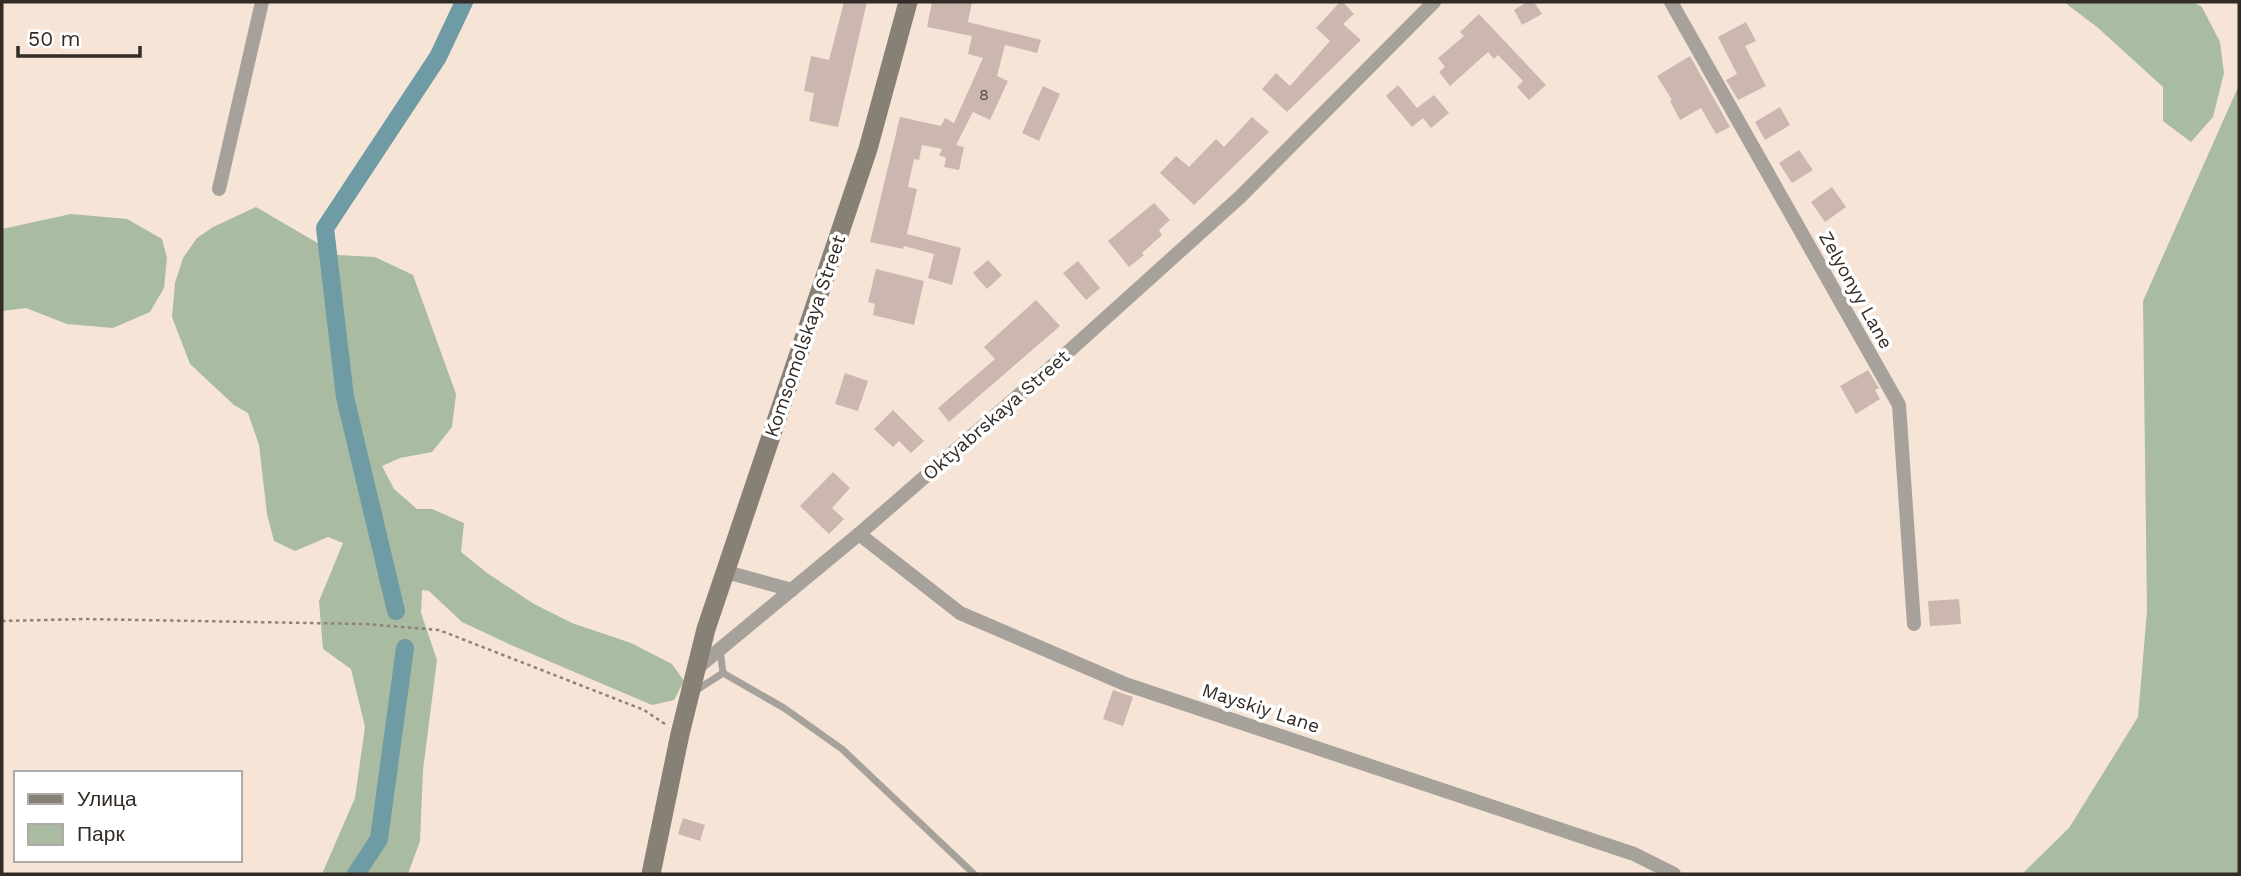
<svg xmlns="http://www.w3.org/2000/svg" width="2241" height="876" viewBox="0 0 2241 876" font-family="'Work Sans',sans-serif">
<rect width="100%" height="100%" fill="#f6e5d7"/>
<g fill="#a9bba1">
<polygon points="2064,2 2193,2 2202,7 2220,42 2224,73 2213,117 2191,142 2163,121 2163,87 2097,27"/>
<polygon points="2239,85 2239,874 2022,874 2069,828 2138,717 2147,611 2143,301"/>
<polygon points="256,207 338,255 375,257 413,275 456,394 452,427 432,452 400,458 382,466 394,489 417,509 432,509 464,523 461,552 487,573 534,604 572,623 631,643 672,664 684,681 674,700 652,705 511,645 462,622 429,591 422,590 421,613 437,660 423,770 420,841 408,874 322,874 355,798 365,727 351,669 323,649 319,601 343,543 328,537 295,551 274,541 267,514 259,445 248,413 234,405 190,364 172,317 175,283 183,258 197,238 213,227"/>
<polygon points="71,214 127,219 162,239 167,258 164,288 150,312 113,328 67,324 26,308 2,311 2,229"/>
</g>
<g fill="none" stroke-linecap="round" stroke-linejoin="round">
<g stroke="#6f9ba4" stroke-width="18">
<polyline points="396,611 345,397 325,228 438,57 464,2"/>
<polyline points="356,874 379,839 405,648"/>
</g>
</g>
<g fill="#ccb7b0">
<polygon points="844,2 867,2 838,127 809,121 814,93 804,91 811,56 829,60"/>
<polygon points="932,2 972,2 968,22 1041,40 1037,53 1005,45 997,76 1008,81 990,120 973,112 956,145 964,147 959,170 944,167 946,158 939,155 942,149 922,145 919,160 914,159 908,187 917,189 907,234 961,248 952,285 928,278 934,254 904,246 903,249 870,242 900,117 941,126 945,118 954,123 983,58 968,54 972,36 927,27"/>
<polygon points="1340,2 1343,2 1354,14 1343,24 1361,40 1287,112 1262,89 1276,73 1290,86 1330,41 1316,28"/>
<polygon points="1527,2 1534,2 1542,14 1522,25 1514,10"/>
<polygon points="1479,14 1546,85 1529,100 1517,87 1523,81 1498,55 1494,59 1488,52 1450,86 1439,72 1445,67 1438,58 1464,36 1460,32"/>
<polygon points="1746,22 1756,41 1745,46 1766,86 1738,100 1726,80 1737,74 1718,37"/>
<polygon points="1690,56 1730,127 1716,134 1701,108 1680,120 1670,101 1672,100 1657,76"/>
<polygon points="1398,85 1417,108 1434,95 1449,113 1431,128 1423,118 1412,127 1386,96"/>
<polygon points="1043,86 1060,94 1039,141 1022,133"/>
<polygon points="1780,107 1790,125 1765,140 1755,122"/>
<polygon points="1252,117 1269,132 1194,205 1160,173 1176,156 1189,167 1216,139 1224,147"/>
<polygon points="1799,150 1813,170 1792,183 1779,163"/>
<polygon points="1832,187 1846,207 1825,222 1811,202"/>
<polygon points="1154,203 1170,220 1159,230 1162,235 1142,253 1144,255 1129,267 1108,241"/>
<polygon points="988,260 1002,275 987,289 973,273"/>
<polygon points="1078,261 1100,288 1086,300 1063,273"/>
<polygon points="876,269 924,281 914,325 873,315 875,304 868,302"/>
<polygon points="1036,300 1060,326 949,422 938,408 995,359 984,347"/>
<polygon points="1868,370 1879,388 1875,390 1880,399 1856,414 1840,386"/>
<polygon points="845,373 868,381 858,411 835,404"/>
<polygon points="893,410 924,441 911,453 899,441 893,447 874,429"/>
<polygon points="833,472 850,488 832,508 844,519 829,534 800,506"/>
<polygon points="1959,599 1961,624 1930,626 1928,601"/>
<polygon points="1113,690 1133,697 1123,726 1103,719"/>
<polygon points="683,818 705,825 700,841 678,834"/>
</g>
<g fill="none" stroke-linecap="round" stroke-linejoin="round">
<polyline stroke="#8e8279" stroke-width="2.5" stroke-dasharray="3.5 3.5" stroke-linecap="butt" points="2,621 85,619 366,624 439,630 644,710 665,724"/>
<g stroke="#a6a29b" stroke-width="7">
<polyline points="720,650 723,673"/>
<polyline points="695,691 723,673 784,708 842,749 974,874"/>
</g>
<g stroke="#a6a29b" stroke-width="14">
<polyline points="1671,2 1899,405 1914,624"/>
<polyline points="219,189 262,2"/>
<polyline points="859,534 960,613 1125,684 1634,854 1674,874"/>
<polyline points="726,572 792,590"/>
<polyline points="696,669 859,534 1058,361 1240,197 1434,2"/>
</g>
<polyline stroke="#878075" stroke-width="19" points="651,874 680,734 706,629 868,149 908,2"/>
</g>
<g text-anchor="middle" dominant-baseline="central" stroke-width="7" stroke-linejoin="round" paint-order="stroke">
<g font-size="16" fill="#584e48">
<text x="984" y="94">8</text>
</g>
<g font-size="19" fill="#322b26" stroke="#fff">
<text transform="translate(1856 290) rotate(61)">Zelyonyy Lane</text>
<text transform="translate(805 336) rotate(-71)">Komsomolskaya Street</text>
<text transform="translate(996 415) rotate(-41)">Oktyabrskaya Street</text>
<text transform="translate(1261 708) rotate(18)">Mayskiy Lane</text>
</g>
</g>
<rect width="2241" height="876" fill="none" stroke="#322b26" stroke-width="7"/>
<rect x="14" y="771" width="228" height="91" fill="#ffffff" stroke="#adaaa8" stroke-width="2"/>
<rect x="28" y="794" width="35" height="10" fill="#878075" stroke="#adaaa8" stroke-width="2"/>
<text x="77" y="806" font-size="21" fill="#322b26">Улица</text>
<rect x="28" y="824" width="35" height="21" fill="#a9bba1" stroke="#adaaa8" stroke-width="2"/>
<text x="77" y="841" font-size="21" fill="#322b26">Парк</text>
<path d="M18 46v10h122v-10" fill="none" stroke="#322b26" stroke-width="3.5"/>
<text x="28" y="46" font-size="21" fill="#322b26" stroke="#ffffff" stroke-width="5" paint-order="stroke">50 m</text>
</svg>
